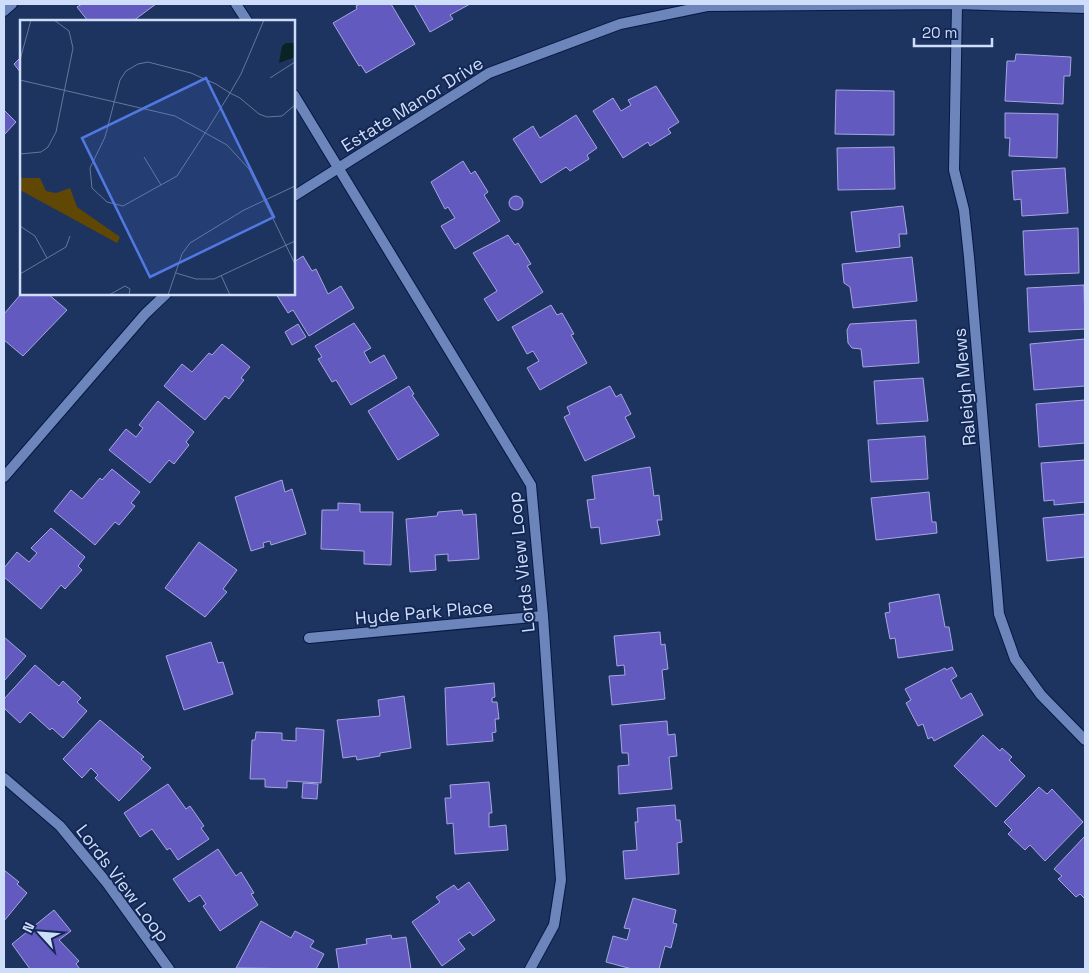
<svg xmlns="http://www.w3.org/2000/svg" width="1089" height="973" viewBox="0 0 1089 973" font-family="'Space Grotesk',sans-serif">
<rect width="100%" height="100%" fill="#1d3360"/>
<g fill="#625abf" stroke="#a5a6e1">
<polygon points="82,4 156,4 133,21 88,21 77,7"/>
<polygon points="360,4 391,4 415,44 366,73 361,65 359,66 333,23 357,9 356,6"/>
<polygon points="414,4 470,4 450,15 453,19 430,32"/>
<polygon points="1016,54 1071,57 1070,76 1064,76 1063,104 1005,101 1007,61 1015,61"/>
<polygon points="21,57 21,73 14,64"/>
<polygon points="656,86 679,122 668,129 671,133 650,146 648,142 623,158 593,111 613,98 621,111 631,105 628,100"/>
<polygon points="836,90 894,91 894,135 835,134"/>
<polygon points="4,110 16,122 4,135"/>
<polygon points="1005,113 1058,114 1057,158 1009,156 1010,138 1005,138"/>
<polygon points="576,115 597,148 587,155 589,159 570,171 566,167 541,183 513,139 533,126 540,138"/>
<polygon points="894,147 895,189 838,190 837,148"/>
<polygon points="463,161 471,174 475,171 488,192 484,195 500,221 455,249 441,226 455,218 448,207 445,209 431,182"/>
<polygon points="1065,168 1068,213 1022,216 1021,199 1014,200 1012,171"/>
<circle cx="516" cy="203" r="7"/>
<polygon points="903,206 907,234 899,234 900,247 856,252 851,212"/>
<polygon points="1078,228 1079,273 1025,275 1023,231"/>
<polygon points="508,235 515,245 518,243 531,264 527,266 543,292 498,321 484,299 497,291 473,253"/>
<polygon points="303,256 312,271 316,269 328,294 341,286 354,308 309,336 293,310 288,313 276,294 294,294 294,262"/>
<polygon points="912,257 917,301 853,308 850,287 844,283 842,264"/>
<polygon points="1084,285 1085,329 1029,332 1027,288"/>
<polygon points="21,294 48,294 67,310 23,356 4,340 4,314"/>
<polygon points="551,305 557,315 562,313 574,334 571,335 587,363 540,390 527,368 539,361 533,351 527,354 512,327"/>
<polygon points="916,320 919,363 863,367 861,349 852,348 848,343 847,330 850,324"/>
<polygon points="354,323 371,348 364,352 370,363 384,355 397,378 351,405 336,380 332,382 318,359 322,357 315,346"/>
<polygon points="298,324 306,337 292,345 285,332"/>
<polygon points="1085,339 1085,386 1034,390 1030,344"/>
<polygon points="222,344 250,367 241,378 244,380 229,399 225,396 205,420 164,386 182,364 192,372 209,353 212,355"/>
<polygon points="923,378 928,421 877,424 874,381"/>
<polygon points="409,386 414,394 412,395 439,435 398,460 368,411"/>
<polygon points="610,386 616,397 621,394 631,414 625,417 635,437 585,461 564,417 570,414 567,407"/>
<polygon points="1085,400 1085,443 1039,447 1036,404"/>
<polygon points="158,401 194,432 186,442 189,445 174,464 169,460 150,483 109,450 126,429 136,437 143,428 139,425"/>
<polygon points="925,436 928,479 871,482 868,440"/>
<polygon points="1085,460 1085,502 1054,505 1054,500 1044,501 1041,463"/>
<polygon points="650,467 654,496 659,495 662,520 657,520 660,535 601,544 599,527 591,528 587,500 595,499 592,476"/>
<polygon points="112,469 140,492 131,503 135,506 119,525 115,522 95,545 54,511 71,490 82,499 100,478 102,480"/>
<polygon points="282,480 285,492 292,489 306,534 271,545 270,541 263,543 264,547 251,551 235,497"/>
<polygon points="929,492 932,522 936,522 937,533 876,540 871,498"/>
<polygon points="338,503 360,504 360,512 393,512 391,565 364,564 364,551 321,549 322,510 338,510"/>
<polygon points="462,510 463,515 476,514 479,559 448,561 448,554 435,555 436,570 410,572 406,519 437,516 438,512"/>
<polygon points="1085,514 1085,557 1047,561 1043,518"/>
<polygon points="51,528 85,557 78,566 82,570 65,589 61,585 41,609 4,577 4,568 17,552 29,562 37,553 31,548"/>
<polygon points="199,542 237,570 223,589 227,592 205,617 165,588"/>
<polygon points="939,594 945,627 949,627 953,650 898,658 895,638 890,639 885,613 890,612 889,603"/>
<polygon points="660,632 661,645 665,644 668,669 662,670 665,699 612,705 609,676 625,675 624,665 617,666 614,636"/>
<polygon points="4,637 26,656 4,681"/>
<polygon points="211,642 218,663 223,662 233,694 184,710 166,656"/>
<polygon points="35,665 59,686 63,681 81,698 77,702 87,711 63,738 52,728 50,730 30,712 20,723 4,708 4,699"/>
<polygon points="952,667 957,676 951,680 961,699 971,693 983,715 934,741 932,737 928,739 923,724 918,726 906,703 911,700 905,689 945,668 946,670"/>
<polygon points="494,683 495,697 492,698 492,702 497,702 499,719 495,719 496,732 492,733 493,741 447,745 445,688"/>
<polygon points="404,696 411,748 380,753 380,756 357,760 356,756 343,758 337,720 380,716 378,700"/>
<polygon points="100,720 144,757 141,759 151,768 119,801 95,778 98,775 91,768 82,778 63,759"/>
<polygon points="667,721 668,735 675,734 677,756 669,757 672,789 619,794 618,766 629,765 628,753 622,753 620,725"/>
<polygon points="296,728 324,730 321,783 287,781 287,788 265,787 265,779 250,779 252,740 255,740 256,732 282,733 282,740 296,741"/>
<polygon points="983,735 1000,751 1002,748 1012,757 1009,760 1025,776 996,807 954,766"/>
<polygon points="489,782 492,813 489,813 489,827 506,825 508,850 455,854 453,823 447,824 445,798 451,798 450,785"/>
<polygon points="303,783 318,784 317,799 302,798"/>
<polygon points="168,784 186,809 190,806 204,826 201,828 209,839 178,860 170,848 167,850 152,829 140,837 124,813"/>
<polygon points="1039,787 1047,794 1052,789 1083,822 1045,861 1030,845 1025,850 1008,834 1012,830 1004,822"/>
<polygon points="675,805 676,820 680,820 682,842 677,843 679,874 625,879 623,851 637,850 635,822 638,822 637,808"/>
<polygon points="1085,836 1085,899 1080,894 1076,897 1058,879 1062,876 1054,869"/>
<polygon points="218,849 236,876 241,872 254,893 251,894 258,905 220,931 203,906 206,904 200,895 189,902 173,879"/>
<polygon points="4,870 19,882 17,884 27,893 4,921"/>
<polygon points="469,882 495,920 473,936 470,932 458,940 465,949 442,966 412,922 440,902 436,897 454,885 458,890"/>
<polygon points="633,898 676,910 673,923 677,924 671,948 665,946 659,969 632,969 606,962 613,936 627,940 630,929 624,928"/>
<polygon points="54,910 71,931 59,940 79,961 76,964 80,969 30,969 12,944"/>
<polygon points="261,921 291,938 295,931 314,941 310,947 324,954 316,969 236,968"/>
<polygon points="391,935 392,939 406,937 411,969 339,969 336,949 367,944 366,939"/>
</g>
<g fill="none" stroke-linecap="round" stroke-linejoin="round">
<g stroke="#061843" stroke-width="12">
<g id="minor">
<polyline points="236,4 247,21"/>
<polyline points="957,4 954,170 964,210 969,257 999,614 1015,659 1041,695 1085,740"/>
<polyline points="4,11 12,4"/>
<polyline points="294,95 531,485 543,616 561,880 554,925 530,969"/>
<polyline points="309,638 543,616"/>
<polyline points="4,778 60,826 107,883 169,969"/>
</g>
</g>
<g stroke="#061843" stroke-width="12">
<g id="tertiary">
<polyline points="294,196 489,73 620,24 707,6 957,4 1085,8"/>
<polyline points="4,477 146,313 166,294"/>
</g>
</g>
<use href="#minor" stroke="#6c86bb" stroke-width="10"/>
<use href="#tertiary" stroke="#6c86bb" stroke-width="10"/>
</g>
<g text-anchor="middle" dominant-baseline="central" stroke-width="4" stroke-linejoin="round" paint-order="stroke">
<g font-size="18" fill="#ceddf9" stroke="#142855">
<text transform="translate(412 104) rotate(-32)">Estate Manor Drive</text>
<text transform="translate(964 387) rotate(-95)">Raleigh Mews</text>
<text transform="translate(521 562) rotate(-96)">Lords View Loop</text>
<text transform="translate(424 612) rotate(-5)">Hyde Park Place</text>
<text transform="translate(123 883) rotate(53)">Lords View Loop</text>
</g>
</g>
<g transform="translate(20 20)">
<rect width="275" height="275" fill="#1d3360"/>
<path d="M0,158H20L26,171L36,173L50,168L57,187L100,217L97,223L0,170Z" fill="#614704"/>
<path d="M266,23H275V37L259,43L262,26Z" fill="#0a2325"/>
<path fill="none" stroke="#64779d" stroke-width="1" d="M244,0L221,54L210,73L189,107L157,156L103,186L87,182L72,168L70,148L85,117L100,60L106,51L118,44L128,42L171,53L196,64L210,73L220,78L239,94L247,97L262,96L275,85M0,40L11,0M250,58L275,42M0,60L155,96L207,125L229,149L275,244M0,134L21,132L28,127L36,112L53,28L49,11L34,0M124,137L141,165M0,206L15,216L27,238M156,253L176,259H194L275,221M0,254L46,227L50,216M201,255L210,275M89,275L105,266L110,269L109,275M148,275L162,234L170,223L224,190L275,166"/>
<path fill="#5279e2" fill-opacity="0.15" stroke="#5279e2" stroke-width="2.5" d="M186,58L254,197L130,257L62,118Z"/>
<rect width="275" height="275" fill="none" stroke="#ceddf9" stroke-width="2.5"/>
</g>
<rect width="1089" height="973" fill="none" stroke="#ceddf9" stroke-width="10"/>
<g transform="translate(40 933) rotate(296)" stroke="#142855" stroke-width="4" paint-order="stroke">
<path d="M0-4L9 19L0 12L-9 19Z" fill="#ceddf9"/>
<text y="-8" font-size="14" font-weight="bold" text-anchor="middle" fill="#ceddf9">N</text>
</g>
<path d="M914 38v8h78v-8" fill="none" stroke="#ceddf9" stroke-width="2.5"/>
<text x="922" y="38" font-size="15" fill="#ceddf9" stroke="#142855" stroke-width="4" paint-order="stroke">20 m</text>
</svg>
